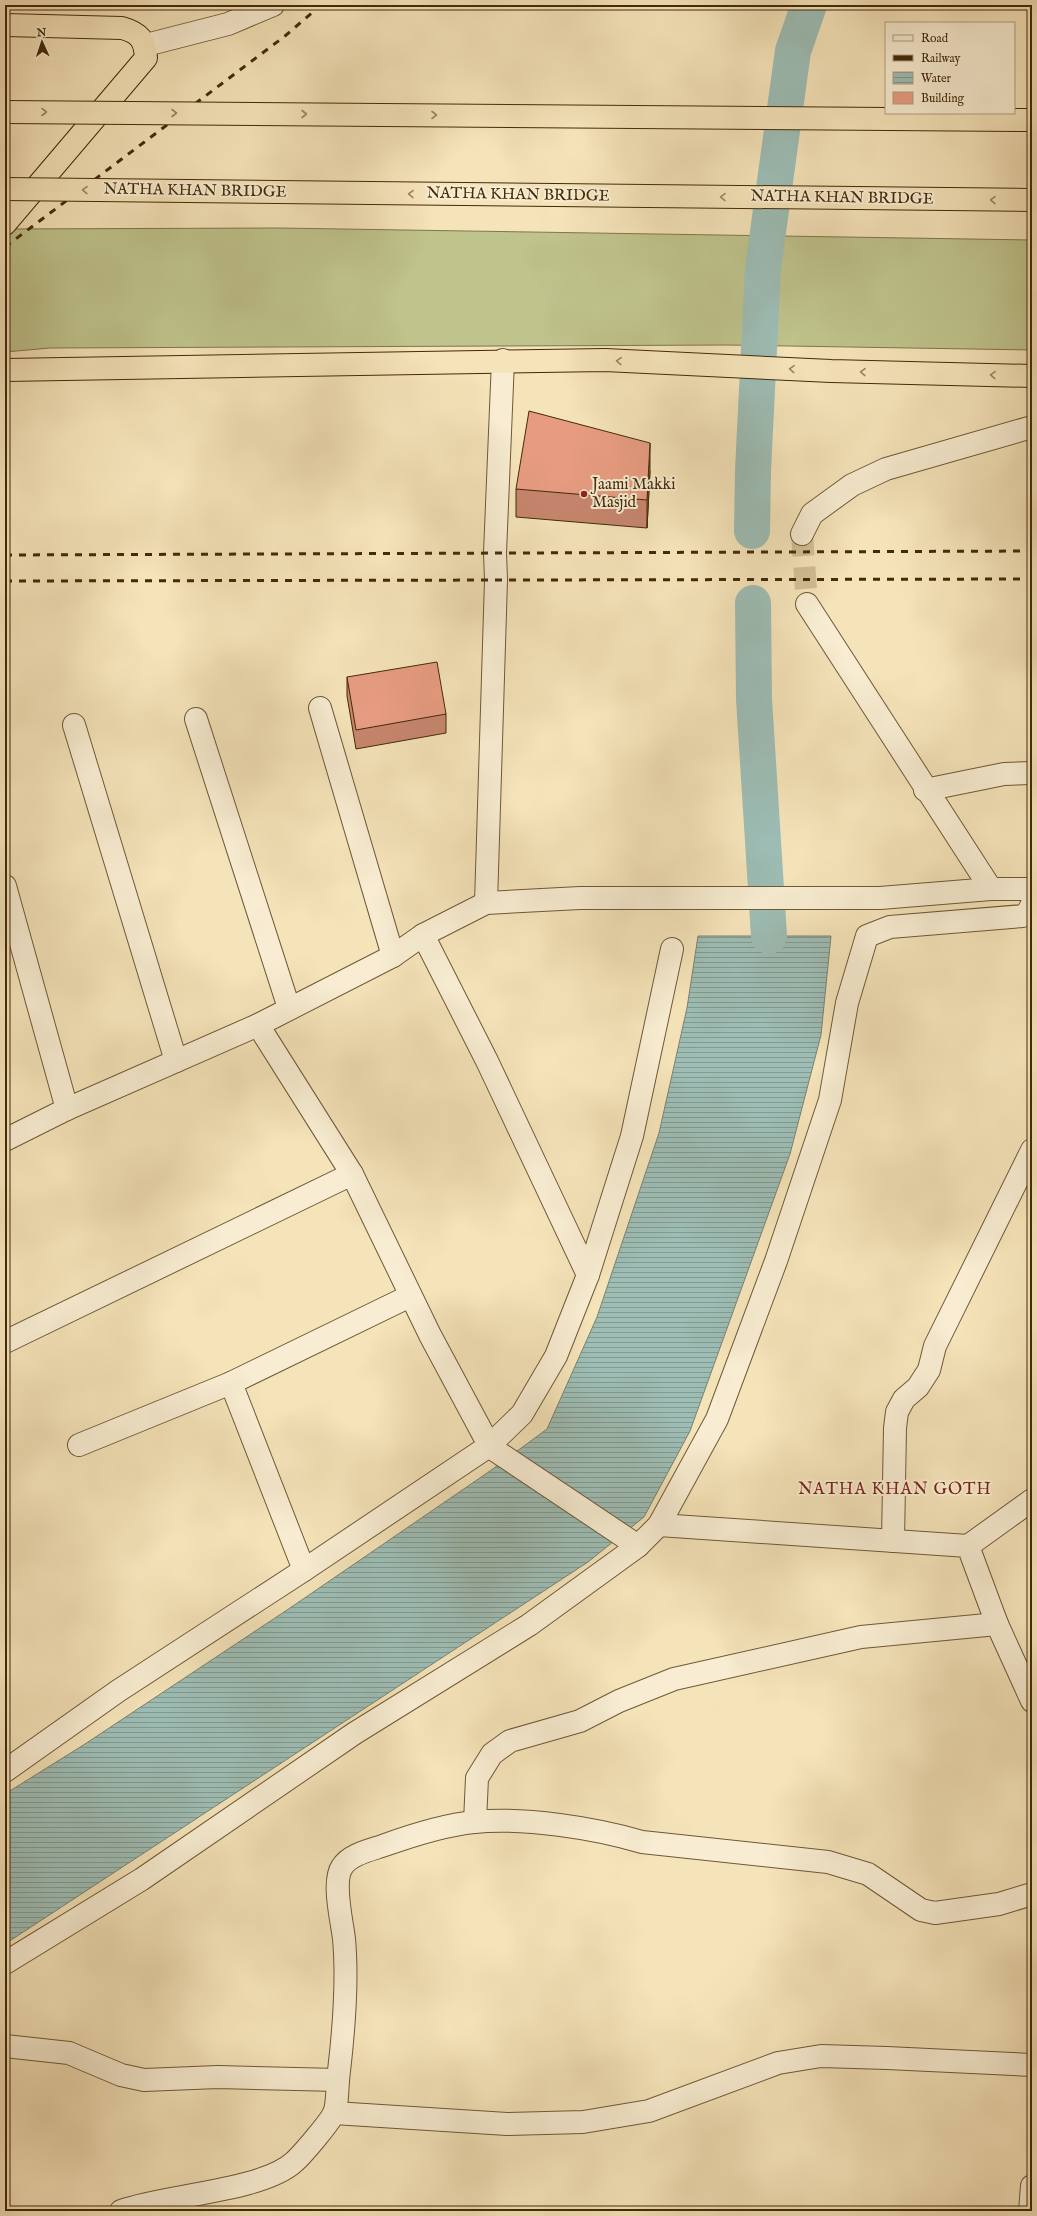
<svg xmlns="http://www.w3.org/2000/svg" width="1037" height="2216" viewBox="0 0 1037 2216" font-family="'IM FELL English',serif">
<defs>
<pattern id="water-rules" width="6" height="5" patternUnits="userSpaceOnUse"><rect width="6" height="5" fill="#9dbdb5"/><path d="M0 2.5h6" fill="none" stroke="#829a91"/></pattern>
</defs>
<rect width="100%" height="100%" fill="#f5e3b9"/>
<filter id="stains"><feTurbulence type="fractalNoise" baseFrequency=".005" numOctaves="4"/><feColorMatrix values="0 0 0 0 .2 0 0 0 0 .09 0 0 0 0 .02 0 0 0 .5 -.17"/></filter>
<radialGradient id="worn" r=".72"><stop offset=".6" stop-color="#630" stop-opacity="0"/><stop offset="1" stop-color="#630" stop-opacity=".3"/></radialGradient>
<polygon fill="#bfc38c" stroke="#80764b" points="279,228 1032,240 1032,350 727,345 50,348 5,352 5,229"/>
<polygon fill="url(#water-rules)" stroke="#798271" points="698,936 831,936 821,1035 790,1154 690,1431 644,1517 588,1562 5,1944 5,1794 85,1744 290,1608 490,1471 547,1429 597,1317 659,1133 687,1008"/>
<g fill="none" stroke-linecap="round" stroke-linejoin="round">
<g stroke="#9dbdb5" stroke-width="36">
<polyline points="752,531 753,470 763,268 793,51 809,5"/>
<polyline points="753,603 754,699 769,936"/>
</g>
<polyline stroke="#d1be96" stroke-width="22" stroke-dasharray="22 11" stroke-linecap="butt" points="802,534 807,604"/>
<g stroke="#6f5836" stroke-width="24">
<g id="minor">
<polyline points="146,45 228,24 273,5"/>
<polyline points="802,534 812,514 852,485 886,469 1032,427"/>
<polyline points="807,604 991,889"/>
<polyline points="320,708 393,956"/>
<polyline points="196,719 289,1008"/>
<polyline points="74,725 176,1061"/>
<polyline points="925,790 1004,774 1032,773"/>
<polyline points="5,886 67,1109"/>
<polyline points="486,903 496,580 495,553 503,360"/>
<polyline points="423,935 487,1061 588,1275"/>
<polyline points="258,1025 352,1174 430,1335 490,1447 638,1546"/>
<polyline points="5,1140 67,1109 258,1025 393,956 423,935 486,903 580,898 880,898 991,889 1032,889"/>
<polyline points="5,1342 352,1174"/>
<polyline points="231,1383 304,1570"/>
<polyline points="79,1445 231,1383 410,1296"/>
<polyline points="659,1525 968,1546 997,1624 1032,1701"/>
<polyline points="893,1541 895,1428 897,1412 904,1399 918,1387 929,1370 935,1346 1032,1150"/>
<polyline points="968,1546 1032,1500"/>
<polyline points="5,1771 118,1691 304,1570 489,1446 522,1414 556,1356 588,1275 632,1136 672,949"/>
<polyline points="475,1822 477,1778 492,1754 510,1741 580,1721 619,1701 674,1679 861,1637 997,1624"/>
<polyline points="5,1963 142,1879 355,1733 529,1625 638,1546 659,1525 717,1419 776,1261 830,1100 847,1003 867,936 890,927 1023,916 1028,912 1032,904"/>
<polyline points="5,2046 69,2053 121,2075 144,2080 218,2077 338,2080"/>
<polyline points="334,2113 507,2124 583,2122 649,2111 778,2063 821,2056 887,2058 1032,2065"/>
<path d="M121,2211C165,2195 263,2191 294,2162C302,2155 332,2120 335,2111C338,2099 337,2084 339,2071C344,2028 348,1982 344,1939C342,1921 332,1882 342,1867C350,1854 371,1850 385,1845C413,1835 444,1825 474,1822C524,1817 595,1828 642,1842L828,1862L868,1874L921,1910L935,1913L999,1904L1032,1894"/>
<polyline points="1030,2211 1032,2186"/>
</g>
</g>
<g stroke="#422a0a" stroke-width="24">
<g id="highway">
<path d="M5,25L122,28C140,33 145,40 146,58L5,224"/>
<polyline points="5,370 605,360 831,371 1032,376"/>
</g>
</g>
<use href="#minor" stroke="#f8edd2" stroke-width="22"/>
<use href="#highway" stroke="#f5e3b9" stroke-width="22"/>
<g stroke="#422a0a" stroke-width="3" stroke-dasharray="7 7" stroke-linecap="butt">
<polyline points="5,247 285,36 321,5"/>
<polyline points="5,555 1032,551"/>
<polyline points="5,581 1032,579"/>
</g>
<g stroke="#422a0a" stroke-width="24" stroke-linecap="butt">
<g id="highway-bridge">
<polyline points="5,112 1032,120"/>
<polyline points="5,189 1032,200"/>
</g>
</g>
<use href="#highway-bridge" stroke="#f5e3b9" stroke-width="22"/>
</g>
<g fill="#c7866f" stroke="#422a0a">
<polygon points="650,471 647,528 516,517 516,489"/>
<polygon points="347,677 446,714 446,733 356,749 347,696"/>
</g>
<polygon fill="#a26d5a" stroke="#422a0a" points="650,443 650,471 647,528 647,500"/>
<g fill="#e79c81" stroke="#422a0a">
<polygon points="529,411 650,443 647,500 516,489"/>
<polygon points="437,662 446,714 356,730 347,677"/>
</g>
<defs><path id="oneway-chevron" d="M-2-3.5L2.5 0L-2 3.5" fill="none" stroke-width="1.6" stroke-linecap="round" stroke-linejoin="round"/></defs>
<g stroke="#9c8662">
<use href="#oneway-chevron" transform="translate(44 112)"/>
<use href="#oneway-chevron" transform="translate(174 113)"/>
<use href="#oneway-chevron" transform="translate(304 114)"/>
<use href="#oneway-chevron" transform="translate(434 115)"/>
<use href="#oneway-chevron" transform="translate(85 190) rotate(-179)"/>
<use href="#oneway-chevron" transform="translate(411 194) rotate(-179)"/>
<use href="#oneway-chevron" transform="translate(723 197) rotate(-179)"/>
<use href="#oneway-chevron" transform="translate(993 200) rotate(-179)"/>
<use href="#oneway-chevron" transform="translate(619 361) rotate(-177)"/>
<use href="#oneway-chevron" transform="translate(792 369) rotate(-177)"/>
<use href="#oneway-chevron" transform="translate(863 372) rotate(-178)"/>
<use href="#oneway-chevron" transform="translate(993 375) rotate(-178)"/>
</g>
<circle fill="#8f2418" stroke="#f8edd2" stroke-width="1.5" cx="584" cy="494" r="4"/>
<g text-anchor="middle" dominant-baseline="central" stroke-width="4" stroke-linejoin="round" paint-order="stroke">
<g font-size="16" fill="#422a0a" stroke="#f8edd2">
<text transform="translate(195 191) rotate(1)">NATHA KHAN BRIDGE</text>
<text transform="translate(518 195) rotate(1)">NATHA KHAN BRIDGE</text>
<text transform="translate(842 198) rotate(1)">NATHA KHAN BRIDGE</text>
</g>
<g font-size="16" fill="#422a0a" stroke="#f8edd2" text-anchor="start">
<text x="592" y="485">Jaami Makki<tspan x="592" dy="18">Masjid</tspan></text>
</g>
<g font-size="17" letter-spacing="1" fill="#7a1f14" stroke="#f8edd2">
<text x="895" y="1489">NATHA KHAN GOTH</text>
</g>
</g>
<rect width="1037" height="2216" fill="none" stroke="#f5e3b9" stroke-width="20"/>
<rect x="6" y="6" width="1025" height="2204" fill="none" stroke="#422a0a" stroke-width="2"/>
<rect x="10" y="10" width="1017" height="2196" fill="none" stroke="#422a0a"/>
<rect x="885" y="22" width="130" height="92" fill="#f8edd2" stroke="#af9f82"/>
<rect x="893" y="35" width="20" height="6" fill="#f8edd2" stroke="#af9f82"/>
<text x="921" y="42" font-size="12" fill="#422a0a">Road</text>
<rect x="893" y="55" width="20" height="6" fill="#422a0a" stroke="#af9f82"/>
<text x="921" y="62" font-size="12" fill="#422a0a">Railway</text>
<rect x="893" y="72" width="20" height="12" fill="url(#water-rules)" stroke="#af9f82"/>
<text x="921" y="82" font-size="12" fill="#422a0a">Water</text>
<rect x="893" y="92" width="20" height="12" fill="#e79c81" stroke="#af9f82"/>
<text x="921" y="102" font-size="12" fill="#422a0a">Building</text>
<g transform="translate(42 42) rotate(357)" stroke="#f8edd2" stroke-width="3" paint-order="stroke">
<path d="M0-3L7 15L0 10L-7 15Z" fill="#422a0a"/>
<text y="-6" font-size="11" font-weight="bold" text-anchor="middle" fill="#422a0a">N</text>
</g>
<rect width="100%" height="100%" filter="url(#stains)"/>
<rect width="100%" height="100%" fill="url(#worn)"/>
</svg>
